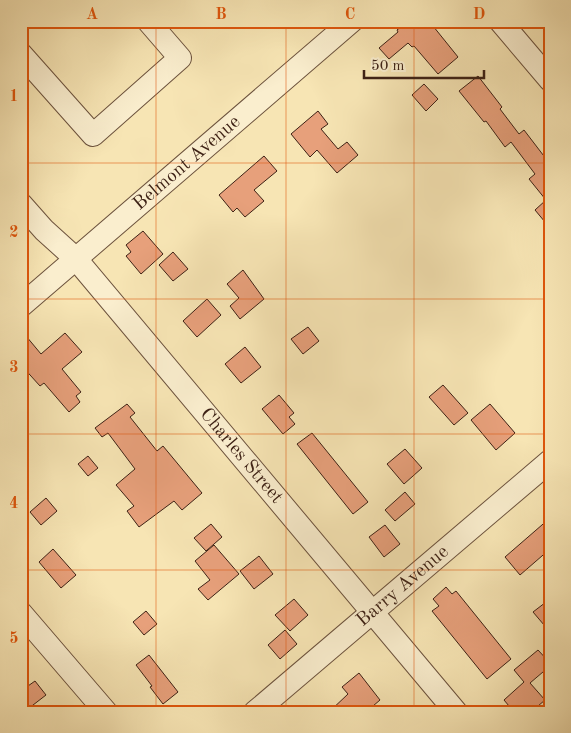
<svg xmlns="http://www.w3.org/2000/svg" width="571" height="733" viewBox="0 0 571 733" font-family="'Old Standard TT',serif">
<rect width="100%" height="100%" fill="#f7e5b4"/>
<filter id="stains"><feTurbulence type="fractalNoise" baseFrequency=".004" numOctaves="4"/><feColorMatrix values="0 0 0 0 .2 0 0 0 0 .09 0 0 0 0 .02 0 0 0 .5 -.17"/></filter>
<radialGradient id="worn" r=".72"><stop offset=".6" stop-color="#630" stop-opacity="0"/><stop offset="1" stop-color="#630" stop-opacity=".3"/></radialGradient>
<g fill="#e7a07b" stroke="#3d2115">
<polygon points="408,21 429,21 458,57 438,74 414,46 412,47 408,43 389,59 379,48 398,32 397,30"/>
<polygon points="478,76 502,107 500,109 519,134 524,130 550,164 550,228 535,210 546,200 529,179 535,174 511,142 505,147 486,121 484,122 459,91"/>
<polygon points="424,84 438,99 426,111 412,95"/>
<polygon points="318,111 328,124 321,129 338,149 347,142 358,155 337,173 317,150 310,157 291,134"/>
<polygon points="264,156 277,171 254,190 264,201 245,217 237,208 233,212 219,195"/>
<polygon points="143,231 163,254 141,274 126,256 131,252 126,245"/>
<polygon points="173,252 188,269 173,281 159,265"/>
<polygon points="243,270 264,299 240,319 230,306 239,298 227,284"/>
<polygon points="207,299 221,315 197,337 183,321"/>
<polygon points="308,327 319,341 303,354 291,339"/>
<polygon points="21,330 41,354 65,333 82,352 62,369 81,392 76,396 80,402 69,412 44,383 40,386 21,365"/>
<polygon points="245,347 261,367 241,383 225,364"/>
<polygon points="443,385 468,413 454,425 429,397"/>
<polygon points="279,395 294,413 289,417 295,424 283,434 262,409"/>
<polygon points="127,404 135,413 130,417 157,451 163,446 202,493 182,510 174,501 139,527 127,511 134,506 116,485 135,469 108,433 102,437 95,428"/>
<polygon points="490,404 515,433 496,450 471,420"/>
<polygon points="312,433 368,502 353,514 297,444"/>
<polygon points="405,449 422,468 404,484 387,464"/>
<polygon points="88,456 98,468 88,476 78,464"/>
<polygon points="405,492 415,504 395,521 385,510"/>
<polygon points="46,498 57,511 41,525 30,512"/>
<polygon points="550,518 550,549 520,575 505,557"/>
<polygon points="211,524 222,537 206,551 194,538"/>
<polygon points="385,525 400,544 384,557 369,537"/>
<polygon points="214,545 239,574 208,600 198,589 210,580 195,561"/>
<polygon points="53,549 76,575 61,588 39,562"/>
<polygon points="259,556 273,574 254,589 240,571"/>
<polygon points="446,587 452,594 456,591 511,659 487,679 432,611 439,606 433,599"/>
<polygon points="294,599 308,615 290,631 275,615"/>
<polygon points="550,599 550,632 533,612"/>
<polygon points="146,611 157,624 144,635 133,622"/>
<polygon points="285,630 297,644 280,659 268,645"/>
<polygon points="538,650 550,663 550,666 530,683 545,700 531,712 514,712 504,700 524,682 514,670"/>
<polygon points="149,655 178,692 163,704 150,687 152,686 136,665"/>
<polygon points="359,673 380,700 366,712 329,712 348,694 342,687"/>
<polygon points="35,681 46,695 24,712 21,712 21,691"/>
</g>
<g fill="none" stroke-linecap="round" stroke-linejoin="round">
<g stroke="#6c523d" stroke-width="24">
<g id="minor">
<polyline points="500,21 550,80"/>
<polyline points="21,54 93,135 180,58 148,21"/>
<path id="s1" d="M21,204L44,230L76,259L456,712"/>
<path id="s2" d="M21,306L352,21"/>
<polyline points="21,613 106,712"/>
<path id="s3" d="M255,712L550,461"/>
</g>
</g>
<use href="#minor" stroke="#faeece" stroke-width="22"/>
</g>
<path fill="none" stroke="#df560c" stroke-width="1" stroke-opacity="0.55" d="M156,21V712M286,21V712M414,21V712M21,163H550M21,299H550M21,434H550M21,570H550"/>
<g text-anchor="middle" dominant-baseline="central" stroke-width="5" stroke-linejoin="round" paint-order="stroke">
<g font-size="19" fill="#3d2115" stroke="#faeece">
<text stroke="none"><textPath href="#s2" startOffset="219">Belmont Avenue</textPath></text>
<text stroke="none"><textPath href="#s1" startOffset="335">Charles Street</textPath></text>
<text stroke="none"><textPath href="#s3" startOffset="194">Barry Avenue</textPath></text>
</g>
</g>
<rect width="571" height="733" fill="none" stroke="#f7e5b4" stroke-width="55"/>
<path d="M364 70v8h120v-8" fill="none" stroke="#3d2115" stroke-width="2.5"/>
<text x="371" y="70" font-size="15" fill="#3d2115" stroke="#faeece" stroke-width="4" paint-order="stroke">50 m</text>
<rect x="28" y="28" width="516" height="678" fill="none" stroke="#df560c" stroke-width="2"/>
<g font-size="16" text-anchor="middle" font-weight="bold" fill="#df560c">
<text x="92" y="19">A</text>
<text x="221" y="19">B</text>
<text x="350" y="19">C</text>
<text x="479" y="19">D</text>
<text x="14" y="101">1</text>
<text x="14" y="237">2</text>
<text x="14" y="372">3</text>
<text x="14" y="508">4</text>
<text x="14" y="643">5</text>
</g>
<rect width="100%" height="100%" filter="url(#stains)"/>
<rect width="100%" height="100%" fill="url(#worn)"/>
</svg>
